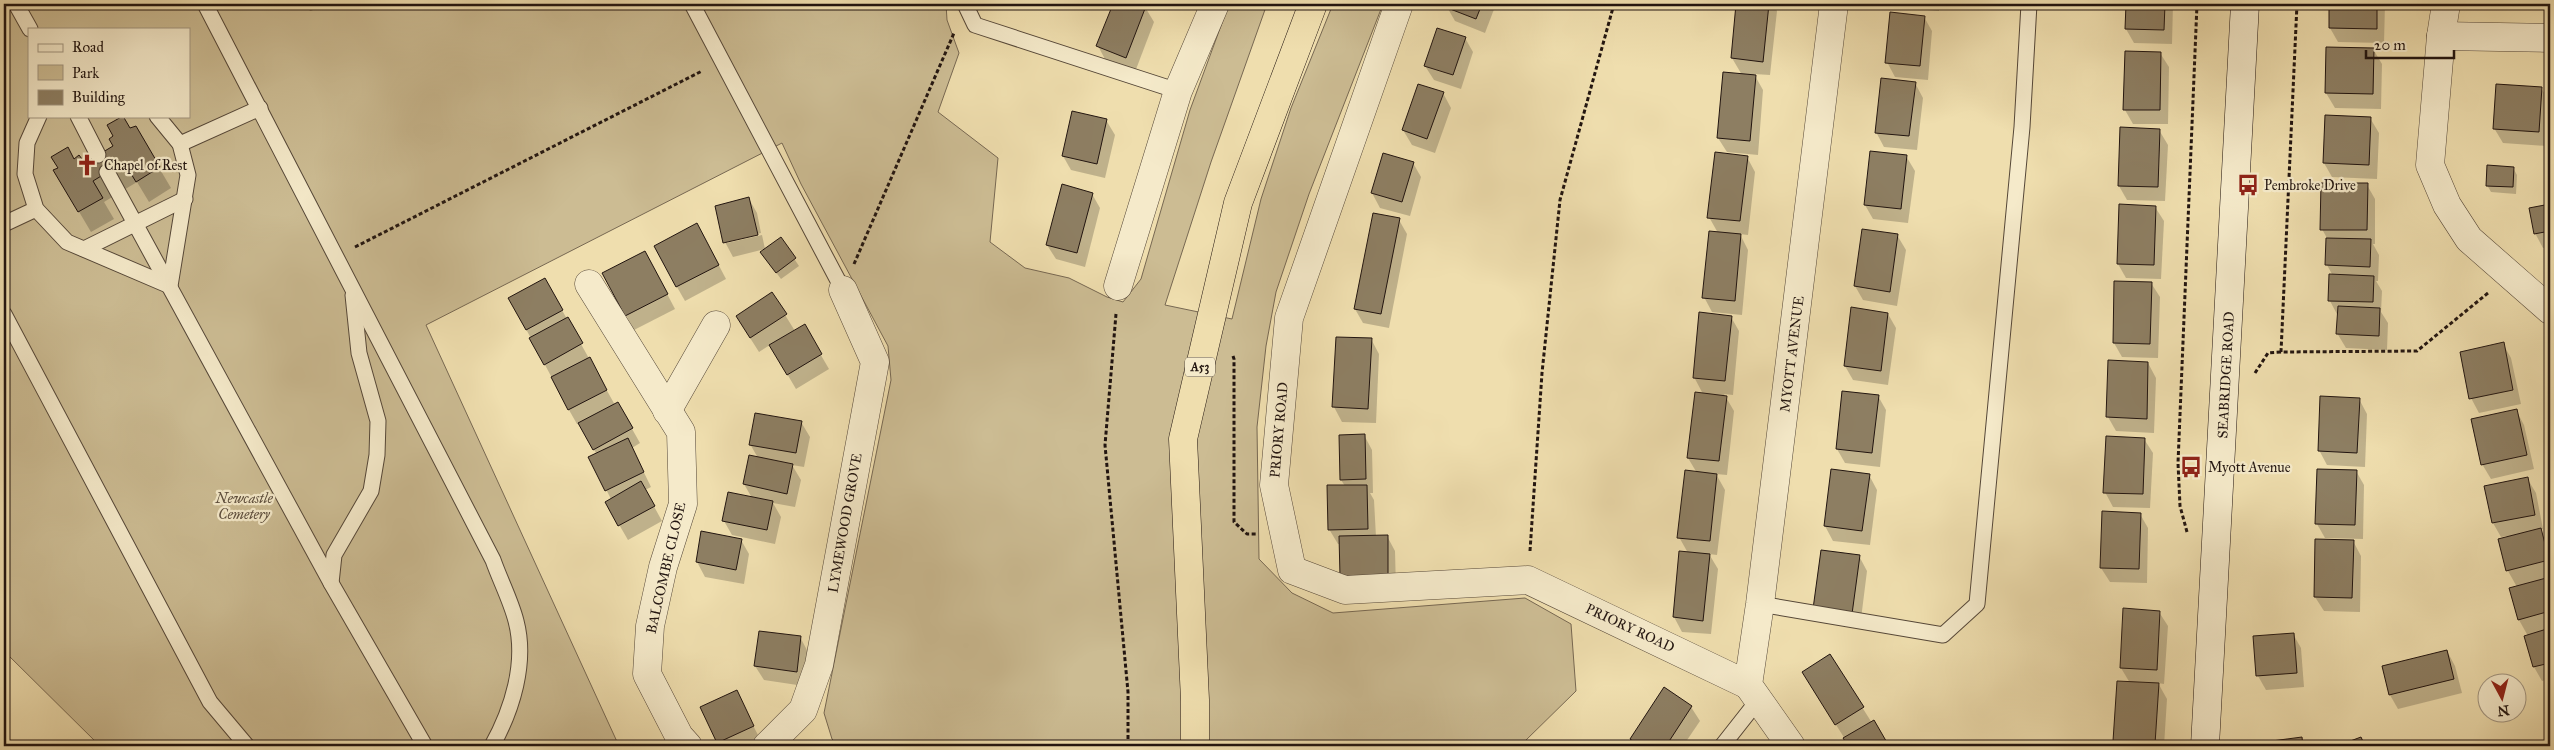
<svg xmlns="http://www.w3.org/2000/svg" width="2554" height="750" viewBox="0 0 2554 750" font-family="'IM FELL Great Primer',serif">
<rect width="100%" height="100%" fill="#efdeae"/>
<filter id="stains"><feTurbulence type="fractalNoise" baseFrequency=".004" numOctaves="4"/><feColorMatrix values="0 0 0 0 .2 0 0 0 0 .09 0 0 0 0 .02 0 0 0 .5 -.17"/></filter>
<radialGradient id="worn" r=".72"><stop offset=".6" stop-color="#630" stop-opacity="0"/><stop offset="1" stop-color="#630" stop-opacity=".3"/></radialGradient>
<path fill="#ccbc93" stroke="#776852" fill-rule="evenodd" d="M4,4H946L947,20L959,53L938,112L998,158L990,242L1025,268L1069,278L1107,297L1123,302L1141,279L1190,110L1229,4H1267L1211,162L1165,305L1232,319L1261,199L1291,108L1333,4H1383L1309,194L1276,292L1266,346L1257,427L1259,559L1292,593L1333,613L1525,598L1571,624L1576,691L1524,742V746H839L832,739L824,713L891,380L888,346L801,184L782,143L426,325L619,746H100L4,651ZM29,29H189V116H29Z"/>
<g fill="#0003">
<polygon points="1114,4 1136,4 1145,7 1154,22 1135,72 1106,61 1098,46"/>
<polygon points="1448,4 1496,4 1485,33 1455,21 1447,7"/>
<polygon points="1737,4 1773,4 1777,11 1770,75 1754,74 1763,90 1758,155 1727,152 1718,138 1742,75 1732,58"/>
<polygon points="1900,4 1939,4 1939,11 1903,8"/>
<polygon points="2127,4 2173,4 2172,44 2134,43 2126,29"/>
<polygon points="2330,4 2385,4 2384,43 2338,42 2330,28"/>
<polygon points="2505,4 2550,4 2550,9 2507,6"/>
<polygon points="1924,17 1932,31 1928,80 1895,77 1887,62"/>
<polygon points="1465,38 1473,52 1461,89 1434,80 1425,66"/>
<polygon points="2327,48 2373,49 2382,64 2381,109 2335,108 2326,93"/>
<polygon points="2160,53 2169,67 2168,124 2133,124 2125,110"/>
<polygon points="1915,83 1923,98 1917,150 1884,147 1876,132"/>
<polygon points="2541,88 2550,102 2547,146 2503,143 2494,128"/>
<polygon points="1443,93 1451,108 1435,153 1412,145 1403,130"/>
<polygon points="2370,118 2379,133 2377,179 2332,177 2324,163"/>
<polygon points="1106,120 1115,135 1105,178 1071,170 1063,156"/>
<polygon points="135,127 171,188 149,202 137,182 104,202 114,219 91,232 55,171 74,160 84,165 115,147 130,130"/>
<polygon points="2159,130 2168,145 2165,201 2127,200 2119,186"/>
<polygon points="1906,156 1915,171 1908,223 1873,219 1865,205"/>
<polygon points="1747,157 1755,172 1748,235 1740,234 1748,250 1742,315 1712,312 1704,297 1718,233 1709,217"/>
<polygon points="1413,163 1421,177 1410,216 1380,208 1372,193"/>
<polygon points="2513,168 2517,175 2516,194 2491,192 2487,185"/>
<polygon points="2367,185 2375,199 2375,244 2373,244 2379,255 2378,281 2376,281 2382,291 2381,312 2388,323 2387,350 2346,348 2337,333 2338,316 2330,301 2333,276 2327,265 2328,240 2322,229"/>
<polygon points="1092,194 1100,208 1085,267 1056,259 1047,245"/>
<polygon points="749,199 757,213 761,233 727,241 727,243 762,235 765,249 733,257 725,242"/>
<polygon points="2550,206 2550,247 2543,248 2535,233 2531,209"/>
<polygon points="2155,207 2164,221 2161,279 2126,278 2118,264"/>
<polygon points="1399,220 1407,234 1389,328 1363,323 1355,309"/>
<polygon points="1897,235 1906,250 1897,306 1863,300 1855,286"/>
<polygon points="705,239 726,279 685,301 677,287"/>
<polygon points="781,239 799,266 781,279 766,259"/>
<polygon points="653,267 675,309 634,330 604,274"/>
<polygon points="2151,283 2160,297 2158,358 2122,357 2114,343"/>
<polygon points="553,294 615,405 618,404 640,443 632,448 651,487 645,490 662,521 628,540 606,502 611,499 590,458 597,455 579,423 577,424 569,410 510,299"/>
<polygon points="772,294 795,331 804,326 829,369 796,389 770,345 759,352 745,330"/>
<polygon points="1888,314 1896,328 1888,385 1853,380 1845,366"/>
<polygon points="1731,317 1739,331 1733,395 1724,394 1734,411 1727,475 1716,474 1725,490 1717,555 1709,554 1718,569 1711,634 1682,632 1674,617 1680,552 1688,553 1679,537 1697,473 1688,458 1703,394 1694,377"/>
<polygon points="1337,338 1371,339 1379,354 1376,423 1342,422 1334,407"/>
<polygon points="2503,344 2511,358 2521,404 2479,413 2471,398"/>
<polygon points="2148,363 2156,378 2154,433 2116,431 2108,417"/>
<polygon points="1878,396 1886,410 1880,467 1845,463 1837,449"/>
<polygon points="2359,399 2367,414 2365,467 2327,465 2319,450"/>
<polygon points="2516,410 2524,425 2534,469 2491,479 2482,464"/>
<polygon points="801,422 810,437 804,467 792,465 801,480 795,507 773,503 781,517 775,544 732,535 724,521 752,498 744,484 758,458 750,444"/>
<polygon points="1364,435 1372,450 1373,493 1370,493 1374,500 1376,537 1387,536 1395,551 1396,589 1341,576 1340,544 1338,544 1329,529 1345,486 1341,480"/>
<polygon points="2144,439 2153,453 2150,508 2113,507 2105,492"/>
<polygon points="1832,470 1869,475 1877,490 1870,545 1833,541 1825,526"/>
<polygon points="2356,471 2364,485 2363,539 2325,538 2317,524"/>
<polygon points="2527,478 2536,493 2543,529 2540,530 2550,550 2550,679 2542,681 2534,667 2526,636 2528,636 2519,620 2517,587 2508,571 2500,540 2508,538 2507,536 2501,537 2493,523"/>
<polygon points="2140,514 2148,528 2147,583 2110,582 2101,568"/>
<polygon points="702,533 741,540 749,554 744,584 705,577 697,562"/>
<polygon points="2353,541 2361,556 2360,612 2324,611 2315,597"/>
<polygon points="1859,556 1867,571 1860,627 1823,623 1815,608"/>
<polygon points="2159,612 2168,626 2164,684 2158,683 2167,699 2164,746 2117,746 2114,741 2130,683 2121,668"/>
<polygon points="2293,634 2301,648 2304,687 2266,690 2258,676 2254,637"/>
<polygon points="800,637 808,652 804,686 764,680 755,666"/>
<polygon points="2447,651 2455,666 2462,693 2398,709 2390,695"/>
<polygon points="1830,656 1872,723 1873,722 1888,746 1849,746 1845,739 1812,687"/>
<polygon points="736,692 761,741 749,746 720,746 702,708"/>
<polygon points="1691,707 1700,721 1683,746 1635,746 1631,739"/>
<polygon points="2301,739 2306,746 2259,746 2259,744"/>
</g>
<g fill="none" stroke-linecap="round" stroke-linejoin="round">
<polyline stroke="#73654e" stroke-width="9" points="310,4 311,6"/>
</g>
<g fill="#8d7e62" stroke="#221510">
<polygon points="1113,4 1140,4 1146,6 1126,58 1096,46"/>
<polygon points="1447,4 1482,4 1476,19 1445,7"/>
<polygon points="1736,4 1769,4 1763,62 1731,58"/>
<polygon points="2126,4 2165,4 2164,30 2125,29"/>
<polygon points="2329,4 2377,4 2377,29 2329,28"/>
<polygon points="1890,12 1925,16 1920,66 1885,63"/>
<polygon points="1437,28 1466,37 1453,75 1424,66"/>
<polygon points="2326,47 2374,48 2373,94 2325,93"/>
<polygon points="2125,51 2161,52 2160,110 2123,110"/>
<polygon points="1723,72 1756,75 1750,141 1717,138"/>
<polygon points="1881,78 1916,82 1909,136 1875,133"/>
<polygon points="1418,84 1444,92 1427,139 1402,130"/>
<polygon points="2496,84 2542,87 2539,132 2493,129"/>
<polygon points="1072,111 1107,119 1097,164 1062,156"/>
<polygon points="2325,115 2371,117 2369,165 2323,163"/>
<polygon points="123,116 130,128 136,126 160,167 136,182 124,162 93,181 103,198 78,212 53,170 58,168 51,157 68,147 74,159 79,155 85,163 113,146 109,139 113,136 107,125"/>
<polygon points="2120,127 2160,129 2158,187 2118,186"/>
<polygon points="1870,151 1907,155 1901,209 1864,205"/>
<polygon points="1715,152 1748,156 1740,221 1707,218"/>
<polygon points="1383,153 1414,162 1402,202 1371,193"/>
<polygon points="2487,165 2514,167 2513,187 2486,186"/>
<polygon points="2321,183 2368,183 2367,230 2320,230"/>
<polygon points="1062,184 1093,193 1077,253 1046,245"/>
<polygon points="749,197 758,235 723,243 715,206"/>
<polygon points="2119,204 2156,206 2154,265 2117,264"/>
<polygon points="2550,204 2550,231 2534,234 2529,208"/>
<polygon points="1373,213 1400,218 1381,314 1354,309"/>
<polygon points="697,223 719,265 676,287 654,246"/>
<polygon points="1862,229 1898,234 1890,292 1854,286"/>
<polygon points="1709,231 1741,234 1735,301 1702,298"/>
<polygon points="781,237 796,258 776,273 760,252"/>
<polygon points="2326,238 2371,239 2370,267 2325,265"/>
<polygon points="645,251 668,294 625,316 602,273"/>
<polygon points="2329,274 2374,276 2373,302 2328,301"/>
<polygon points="545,278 563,310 526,330 508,298"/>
<polygon points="2114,281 2152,282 2150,344 2113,343"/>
<polygon points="772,292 787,314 750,338 736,316"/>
<polygon points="2338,306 2380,308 2379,336 2336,334"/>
<polygon points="1851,307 1888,313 1881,371 1844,366"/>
<polygon points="1699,312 1732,316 1725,381 1693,378"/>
<polygon points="568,317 583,343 544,365 529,338"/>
<polygon points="805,324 822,354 787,375 769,345"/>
<polygon points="1336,337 1372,338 1368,409 1332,407"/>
<polygon points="2504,342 2513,390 2469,399 2460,352"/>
<polygon points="590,357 607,390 568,410 551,377"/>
<polygon points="2108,360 2148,362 2147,419 2106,417"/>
<polygon points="1842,391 1879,395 1872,453 1836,449"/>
<polygon points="1695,392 1727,396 1719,461 1687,458"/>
<polygon points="2320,396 2360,398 2357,453 2318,451"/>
<polygon points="618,402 633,428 593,450 578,423"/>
<polygon points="2517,409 2527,455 2481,465 2471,419"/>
<polygon points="755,413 802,421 796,453 749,445"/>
<polygon points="1365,434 1366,479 1340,480 1339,435"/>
<polygon points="2106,436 2145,438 2143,494 2103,493"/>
<polygon points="628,438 644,472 605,491 588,457"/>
<polygon points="749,455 793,464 787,494 743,484"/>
<polygon points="1831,469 1870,474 1862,531 1824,526"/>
<polygon points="2317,469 2357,470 2355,525 2315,524"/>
<polygon points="1685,470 1717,474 1710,541 1677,538"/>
<polygon points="2528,477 2535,515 2492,523 2484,486"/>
<polygon points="641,481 655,506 618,526 605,502"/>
<polygon points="1327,485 1367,485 1368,529 1328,530"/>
<polygon points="728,492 773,501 767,530 722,521"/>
<polygon points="2102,511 2141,513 2139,569 2100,568"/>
<polygon points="2541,528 2549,560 2506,571 2498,539"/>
<polygon points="701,531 742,539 736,570 696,562"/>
<polygon points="1388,535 1388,575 1340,576 1339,536"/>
<polygon points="2315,539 2354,540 2352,598 2314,597"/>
<polygon points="1821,550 1860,555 1852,614 1813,609"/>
<polygon points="1679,551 1710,554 1703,621 1673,617"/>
<polygon points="2550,577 2550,611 2518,620 2509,588"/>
<polygon points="2123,608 2160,611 2157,670 2120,668"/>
<polygon points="2550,628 2550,663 2533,667 2524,636"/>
<polygon points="759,631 801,636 797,672 754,666"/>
<polygon points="2294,633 2297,673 2256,676 2253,636"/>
<polygon points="2447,650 2454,679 2389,695 2382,666"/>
<polygon points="1830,654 1864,707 1835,725 1802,672"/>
<polygon points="2117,681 2159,683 2155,744 2113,741"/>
<polygon points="1664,687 1692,706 1666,746 1640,746 1630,739"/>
<polygon points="737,690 754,726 717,743 700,707"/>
<polygon points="1874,720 1889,746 1848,746 1843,738"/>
<polygon points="2302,737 2303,746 2258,746 2257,743"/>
<polygon points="2361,737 2365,746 2337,746"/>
</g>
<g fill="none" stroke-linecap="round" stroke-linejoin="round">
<g stroke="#554738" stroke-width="17">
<g id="lane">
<polyline points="16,4 30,29"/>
<path d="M205,4L493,560C500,580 511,601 516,621C527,663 512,710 492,746"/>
<polyline points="692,4 843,290"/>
<polyline points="965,4 975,25 1178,91"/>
<polyline points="39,116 27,143 25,174 36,209 67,242 170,286 188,175 180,144 157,116"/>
<polyline points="78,116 98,155"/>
<polyline points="180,144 260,108"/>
<polyline points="107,172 331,583 425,746"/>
<polyline points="4,224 36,209"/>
<polyline points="84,249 185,199"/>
<polyline points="4,314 210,702 247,746"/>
<polyline points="331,583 334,555 371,491 377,455 378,421 359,353 353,295"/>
<polyline points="1760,604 1943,635 1977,604 2022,127 2029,4"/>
<polyline points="1722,746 1759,699"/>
</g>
</g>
<g stroke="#554738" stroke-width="29">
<g id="street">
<polyline points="1399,4 1289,318 1274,485 1292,570 1345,590 1528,580 1748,685"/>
<polyline points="2446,4 2441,36 2430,165 2447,205 2469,239 2550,310"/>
<polyline points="2441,36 2550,38"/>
<polyline points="589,284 681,432 683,504 663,567 650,626 647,674 679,736 688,746"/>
<polyline points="1118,286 1178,91 1215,4"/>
<polyline points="667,411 716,325"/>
<polyline points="767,746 803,710 819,665 875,362 843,290"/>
<polyline points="1791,746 1748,685 1760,604 1834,4"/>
</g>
</g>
<g stroke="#221510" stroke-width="29">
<polyline id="secondary" points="2205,746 2245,4"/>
</g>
<g stroke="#221510" stroke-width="29">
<polyline id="highway" points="1195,746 1195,700 1183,439 1238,203 1313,4"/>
</g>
<g stroke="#221510" stroke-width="3" stroke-dasharray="4 2.5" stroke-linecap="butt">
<polyline points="2297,4 2281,352 2417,351 2488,293"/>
<polyline points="355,247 702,71"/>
<polyline points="854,264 954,33"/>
<polyline points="1116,314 1105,445 1128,692 1128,746"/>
<polyline points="1233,356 1234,359 1234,522 1247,534 1257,534"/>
<polyline points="2255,373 2268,353 2281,352"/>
<polyline points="2187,532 2180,506 2178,463 2197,4"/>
<polyline points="1530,551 1542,373 1560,200 1614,4"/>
</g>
<use href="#lane" stroke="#f5eaca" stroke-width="15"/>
<use href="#street" stroke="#f5eaca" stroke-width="28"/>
<use href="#secondary" stroke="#f5eaca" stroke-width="28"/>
<use href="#highway" stroke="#efdeae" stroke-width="28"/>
</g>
<defs>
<g id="church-bare" transform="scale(1.725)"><path d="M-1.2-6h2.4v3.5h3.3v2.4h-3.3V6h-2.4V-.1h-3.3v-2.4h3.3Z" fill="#8f2418" stroke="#f5eaca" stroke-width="2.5" paint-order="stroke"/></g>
<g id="bus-bare" transform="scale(1.725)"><path d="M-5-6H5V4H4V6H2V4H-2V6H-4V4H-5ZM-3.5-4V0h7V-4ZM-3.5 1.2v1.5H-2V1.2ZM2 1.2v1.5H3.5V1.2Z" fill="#8f2418" stroke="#f5eaca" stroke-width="2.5" paint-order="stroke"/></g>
</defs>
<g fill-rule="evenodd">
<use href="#church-bare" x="87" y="165"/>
<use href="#bus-bare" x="2248" y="185"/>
<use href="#bus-bare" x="2191" y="467"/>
</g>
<g text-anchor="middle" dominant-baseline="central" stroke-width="4.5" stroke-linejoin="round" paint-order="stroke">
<rect fill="#f5eaca" stroke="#615548" stroke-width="1" x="1185" y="357.5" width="30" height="19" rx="4"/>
<g font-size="12" font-weight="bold" fill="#221510">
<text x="1200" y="367">A53</text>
</g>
<g font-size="14" fill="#221510" stroke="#f5eaca" text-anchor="start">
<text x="104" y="165">Chapel of Rest</text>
<text x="2264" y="185">Pembroke Drive</text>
<text x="2208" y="467">Myott Avenue</text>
</g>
<g font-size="14" fill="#221510" stroke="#f5eaca">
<text transform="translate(1792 354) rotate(-83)">MYOTT AVENUE</text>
<text transform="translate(2226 375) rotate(-87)">SEABRIDGE ROAD</text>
<text transform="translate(1279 430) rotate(-85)">PRIORY ROAD</text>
<text transform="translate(845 523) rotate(-80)">LYMEWOOD GROVE</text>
<text transform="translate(666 568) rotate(-77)">BALCOMBE CLOSE</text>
<text transform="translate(1630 628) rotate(25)">PRIORY ROAD</text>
</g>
<g font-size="14" font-style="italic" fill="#5e4f3e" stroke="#f5eaca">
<text x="244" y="498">Newcastle<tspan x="244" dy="16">Cemetery</tspan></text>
</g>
</g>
<rect width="2554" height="750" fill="none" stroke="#efdeae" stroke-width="20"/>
<rect x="5" y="5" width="2544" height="740" fill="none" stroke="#221510" stroke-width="2.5"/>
<rect x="10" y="10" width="2534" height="730" fill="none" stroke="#221510"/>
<rect x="28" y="28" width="162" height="90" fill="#f5eaca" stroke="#a19580"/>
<rect x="38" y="44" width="25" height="8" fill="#f5eaca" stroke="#a19580"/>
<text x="72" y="52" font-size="15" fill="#221510">Road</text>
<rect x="38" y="65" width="25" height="15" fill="#ccbc93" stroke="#a19580"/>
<text x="72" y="78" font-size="15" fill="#221510">Park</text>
<rect x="38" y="90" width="25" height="15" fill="#8d7e62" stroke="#a19580"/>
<text x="72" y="102" font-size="15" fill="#221510">Building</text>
<g transform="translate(2502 698) rotate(173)"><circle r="24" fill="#f5eaca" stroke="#a19580"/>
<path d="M0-4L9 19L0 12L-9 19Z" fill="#8f2418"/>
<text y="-8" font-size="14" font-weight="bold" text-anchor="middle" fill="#221510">N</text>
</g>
<path d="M2366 50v8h88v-8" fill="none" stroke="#221510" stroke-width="2.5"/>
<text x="2374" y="50" font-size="15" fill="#221510" stroke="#f5eaca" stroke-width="4" paint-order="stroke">20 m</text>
<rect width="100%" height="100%" filter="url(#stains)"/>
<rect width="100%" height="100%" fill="url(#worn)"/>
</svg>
